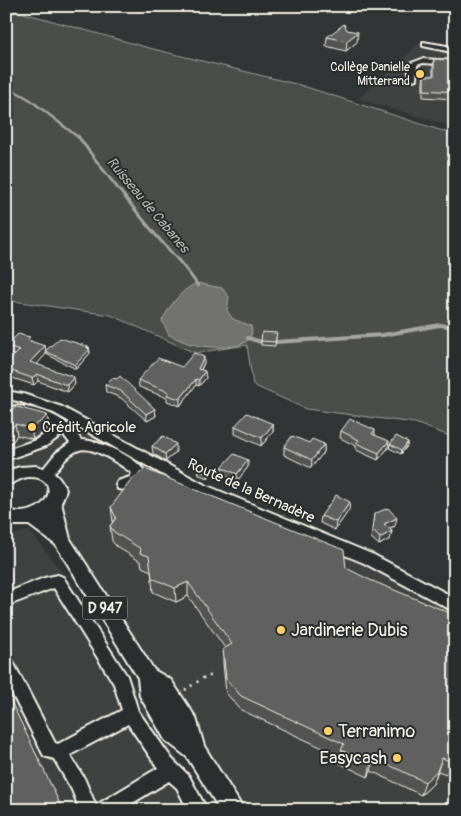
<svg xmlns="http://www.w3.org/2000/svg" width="461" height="816" viewBox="0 0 461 816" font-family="Pangolin,sans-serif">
<rect width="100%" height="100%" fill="#323535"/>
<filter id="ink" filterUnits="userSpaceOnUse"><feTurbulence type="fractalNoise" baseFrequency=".02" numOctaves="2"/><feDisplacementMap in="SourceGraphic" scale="10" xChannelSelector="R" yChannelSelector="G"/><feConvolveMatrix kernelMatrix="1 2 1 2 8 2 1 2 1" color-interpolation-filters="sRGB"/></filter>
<g filter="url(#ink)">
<g fill="#404242">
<polygon points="422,41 455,48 455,127 358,99"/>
<polygon points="6,395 58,410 200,489 369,559 455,606 455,810 233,810 76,559 46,474 6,477"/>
<polygon points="30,531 77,592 208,810 6,810 6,535"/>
</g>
<polygon fill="#4b4d4c" stroke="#a09f9a" points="6,8 149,48 300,85 455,135 455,438 415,423 306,409 253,385 247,345 195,353 111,315 6,300"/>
<path fill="#727370" stroke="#a6a5a0" d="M197,283L222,288L229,297L227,311L233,319L251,326C259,353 207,348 191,344C184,342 176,338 169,335L162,320C171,305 180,290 197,283Z"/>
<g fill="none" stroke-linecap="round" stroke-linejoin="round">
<polyline stroke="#a6a5a0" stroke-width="2.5" points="6,86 29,99 79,138"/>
<path stroke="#a6a5a0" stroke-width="3" d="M78,136C102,170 128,201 154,233C169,251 186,266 198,286"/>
<g stroke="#a6a5a0" stroke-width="4">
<polyline points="248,338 261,342"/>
<polyline points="276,342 383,335 440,325 455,327"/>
</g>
<g stroke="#f4f1e8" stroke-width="4">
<g id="minor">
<polygon points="423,42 453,47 455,49 455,55 447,51 423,46"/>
<polygon points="422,59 455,61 455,65 423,63 417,65 416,79 409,81 409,64"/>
<polygon points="6,391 23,394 62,407 205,485 374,555 455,598 455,612 364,563 195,493 54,413 18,401 6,399"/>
<path d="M16,406C42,408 67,417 81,440C98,440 141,458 146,475C140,485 130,492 118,489L116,485L118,481L130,477L132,473C121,465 93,445 79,450C67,454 58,468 51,478H41L39,474L56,453L70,443L63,434L46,446L6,460V450L36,440L55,427C40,417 24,414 6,416V408Z"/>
<path d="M58,575L63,577L127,676L138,711L172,759L189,776L207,810H188L177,788L169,781L121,810H80L72,790L54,759L44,756L6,682V658L12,660L55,743L58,744L122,710L114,684L54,588L6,606V593L44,578ZM128,724L158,768L98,804L96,806L84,778L70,755Z"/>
</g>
</g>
<g stroke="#f4f1e8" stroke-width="4">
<path id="major" d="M36,466C52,470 59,475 66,490L61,503L70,539L154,670L171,680L196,718L204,746L244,810H220L187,757L165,740L140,696L138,678L56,545L29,525H14L6,523V510C49,522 65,475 28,477C20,478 14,483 6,485V471L20,467Z"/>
</g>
<polyline stroke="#f4f1e8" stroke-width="2.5" stroke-dasharray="2 5" stroke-linecap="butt" points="185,690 206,676 214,676"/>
<use href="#minor" fill="#2a2d2e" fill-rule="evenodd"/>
<use href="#major" fill="#2a2d2e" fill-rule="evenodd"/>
</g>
<g fill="#525352" stroke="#f4f1e8">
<polygon points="347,30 357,42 346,51 326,46 327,37"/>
<polygon points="434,59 455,60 455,99 423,97 423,82 424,76 433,76 433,66"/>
<polygon points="276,337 275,346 261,345 261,341"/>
<polygon points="31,341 46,350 89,347 90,353 76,369 46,354 36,364 75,384 68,392 38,381 34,385 6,376 6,364 15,355 8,353 6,346"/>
<polygon points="204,363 201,370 206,378 199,386 196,385 180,406 167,401 167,398 139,387 138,380"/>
<polygon points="112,378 155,409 156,416 147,421 121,398 106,392 105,385"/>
<polygon points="6,410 47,415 49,426 45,431 33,439 17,435 9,447 6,448"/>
<polygon points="273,424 273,432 261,446 235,434 235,426"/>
<polygon points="375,430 375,435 388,448 378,460 356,450 356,446 340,438 341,431"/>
<polygon points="408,442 407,446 401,454 389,448 390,444"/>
<polygon points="309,443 324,444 324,452 311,468 284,455 284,447"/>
<polygon points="152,446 176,452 166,461 153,454"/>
<polygon points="222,467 248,467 237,481 223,474"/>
<polygon points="213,470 208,478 199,475 198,471"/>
<polygon points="111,507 346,568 455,750 446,774 438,771 433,784 421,795 371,771 368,777 339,763 340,756 241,710 226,693 223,663 223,649 225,648 188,596 176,602 153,592 151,571 142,567 141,562 116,546 112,541 110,526 113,522"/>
<polygon points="349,510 335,530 320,523 321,516"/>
<polygon points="374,514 395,526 389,529 392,531 390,539 379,545 371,538"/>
</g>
<g fill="#424342" stroke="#f4f1e8">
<polygon points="358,32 357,42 346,51 347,41"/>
<polygon points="45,346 46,351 45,351 46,354 32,370 30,362"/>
<polygon points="89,347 90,353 76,369 75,365"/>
<polygon points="204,357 204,363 198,375 198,369"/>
<polygon points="205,371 206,378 199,386 199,380"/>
<polygon points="37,374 38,381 34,385 32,378"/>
<polygon points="74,377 75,384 68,392 67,385"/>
<polygon points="196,379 196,385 180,406 180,399"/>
<polygon points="155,409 156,416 147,421 146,414"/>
<polygon points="47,415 49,426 45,431 33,439 31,428"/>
<polygon points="15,424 17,435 9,447 6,448 6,436"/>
<polygon points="273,424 273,432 261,446 262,438"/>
<polygon points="389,441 388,448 378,460 379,453"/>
<polygon points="408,442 407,446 401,454 402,450"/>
<polygon points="176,444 176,452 166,461 165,454"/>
<polygon points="324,444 324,452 311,468 312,460"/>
<polygon points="248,460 248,467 237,481 237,474"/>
<polygon points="213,466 213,470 208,478 208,474"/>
<polygon points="350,502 349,510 335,530 336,522"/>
<polygon points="397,518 395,526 382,531 384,524"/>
<polygon points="392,531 390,539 379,545 380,538"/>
<polygon points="188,582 188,596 176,602 175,588"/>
<polygon points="374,758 371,771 368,777 371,764"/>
<polygon points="442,758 433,784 421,795 425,782"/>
</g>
<g fill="#5f605f" stroke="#f4f1e8">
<polygon points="344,24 347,30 358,32 347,41 327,37"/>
<polygon points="434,59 455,60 455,92 424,90 424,76 434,76"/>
<polygon points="262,332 277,333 275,342 261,341"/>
<polygon points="18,334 30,337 27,340 45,346 30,362 74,377 67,385 37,374 32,378 6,369 6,364 20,350 6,346"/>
<polygon points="60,338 89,347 87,348 90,349 75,365 45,351"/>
<polygon points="194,353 204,357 198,369 205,371 199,380 196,379 180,399 167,395 169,392 138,380 158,358 182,367"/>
<polygon points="120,376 155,409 146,414 121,391 105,385 112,378 117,379"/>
<polygon points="17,407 47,415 43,420 31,428 15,424 6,436 6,410"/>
<polygon points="247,413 273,424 262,438 235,426"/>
<polygon points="350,419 375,430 372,434 389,441 379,453 356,443 359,440 341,431"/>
<polygon points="163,436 176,444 165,454 152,446"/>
<polygon points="292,436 309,443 312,439 324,444 312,460 284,447"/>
<polygon points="396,436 408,442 402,450 390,444"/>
<polygon points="234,454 248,460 237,474 222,467"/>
<polygon points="203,463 213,466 208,474 198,471"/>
<polygon points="145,469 344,550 346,568 370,580 455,615 455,750 450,761 442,758 437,771 425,782 374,758 371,764 341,750 344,744 241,696 226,679 223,649 232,644 188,582 175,588 152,578 149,556 140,553 141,549 114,532 110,526 116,518 111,507 132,479"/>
<polygon points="336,495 350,502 336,522 321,516"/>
<polygon points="388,508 397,518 384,524 392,531 380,538 372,530 374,514"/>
<polygon points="6,691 63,810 6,810"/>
</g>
</g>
<g fill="#ffd166" stroke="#2a2d2e" stroke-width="2">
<circle cx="420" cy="74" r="5"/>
<circle cx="32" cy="427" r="5"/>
<circle cx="281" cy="630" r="5"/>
<circle cx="328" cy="731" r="5"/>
<circle cx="397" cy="758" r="5"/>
</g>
<g text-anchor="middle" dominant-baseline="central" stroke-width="4" stroke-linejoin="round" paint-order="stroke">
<g font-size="12" fill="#f4f1e8" stroke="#2a2d2e" text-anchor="end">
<text x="410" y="67">Collège Danielle<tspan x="410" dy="14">Mitterrand</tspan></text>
</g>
<g font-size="14" font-style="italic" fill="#b3b2ac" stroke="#2a2d2e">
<text transform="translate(148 205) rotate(50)">Ruisseau de Cabanes</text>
</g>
<rect fill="#2a2d2e" stroke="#b7b6b0" stroke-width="1" x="82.5" y="596.5" width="45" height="23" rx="4"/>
<g font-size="14" font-weight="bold" fill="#f4f1e8">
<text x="105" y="608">D 947</text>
</g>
<g font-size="15" fill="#f4f1e8" stroke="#2a2d2e" text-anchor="start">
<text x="42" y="427">Crédit Agricole</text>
</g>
<g font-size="15" fill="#f4f1e8" stroke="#2a2d2e">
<text transform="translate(251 491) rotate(24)">Route de la Bernadère</text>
</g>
<g font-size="18" fill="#f4f1e8" stroke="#2a2d2e" text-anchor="start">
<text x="291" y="630">Jardinerie Dubis</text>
<text x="338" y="731">Terranimo</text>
<text x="387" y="758" text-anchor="end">Easycash</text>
</g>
</g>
<rect width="461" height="816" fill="none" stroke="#2a2d2e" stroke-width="25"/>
<rect x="12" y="12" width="436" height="791" fill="none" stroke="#f4f1e8" stroke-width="2" filter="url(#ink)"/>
</svg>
